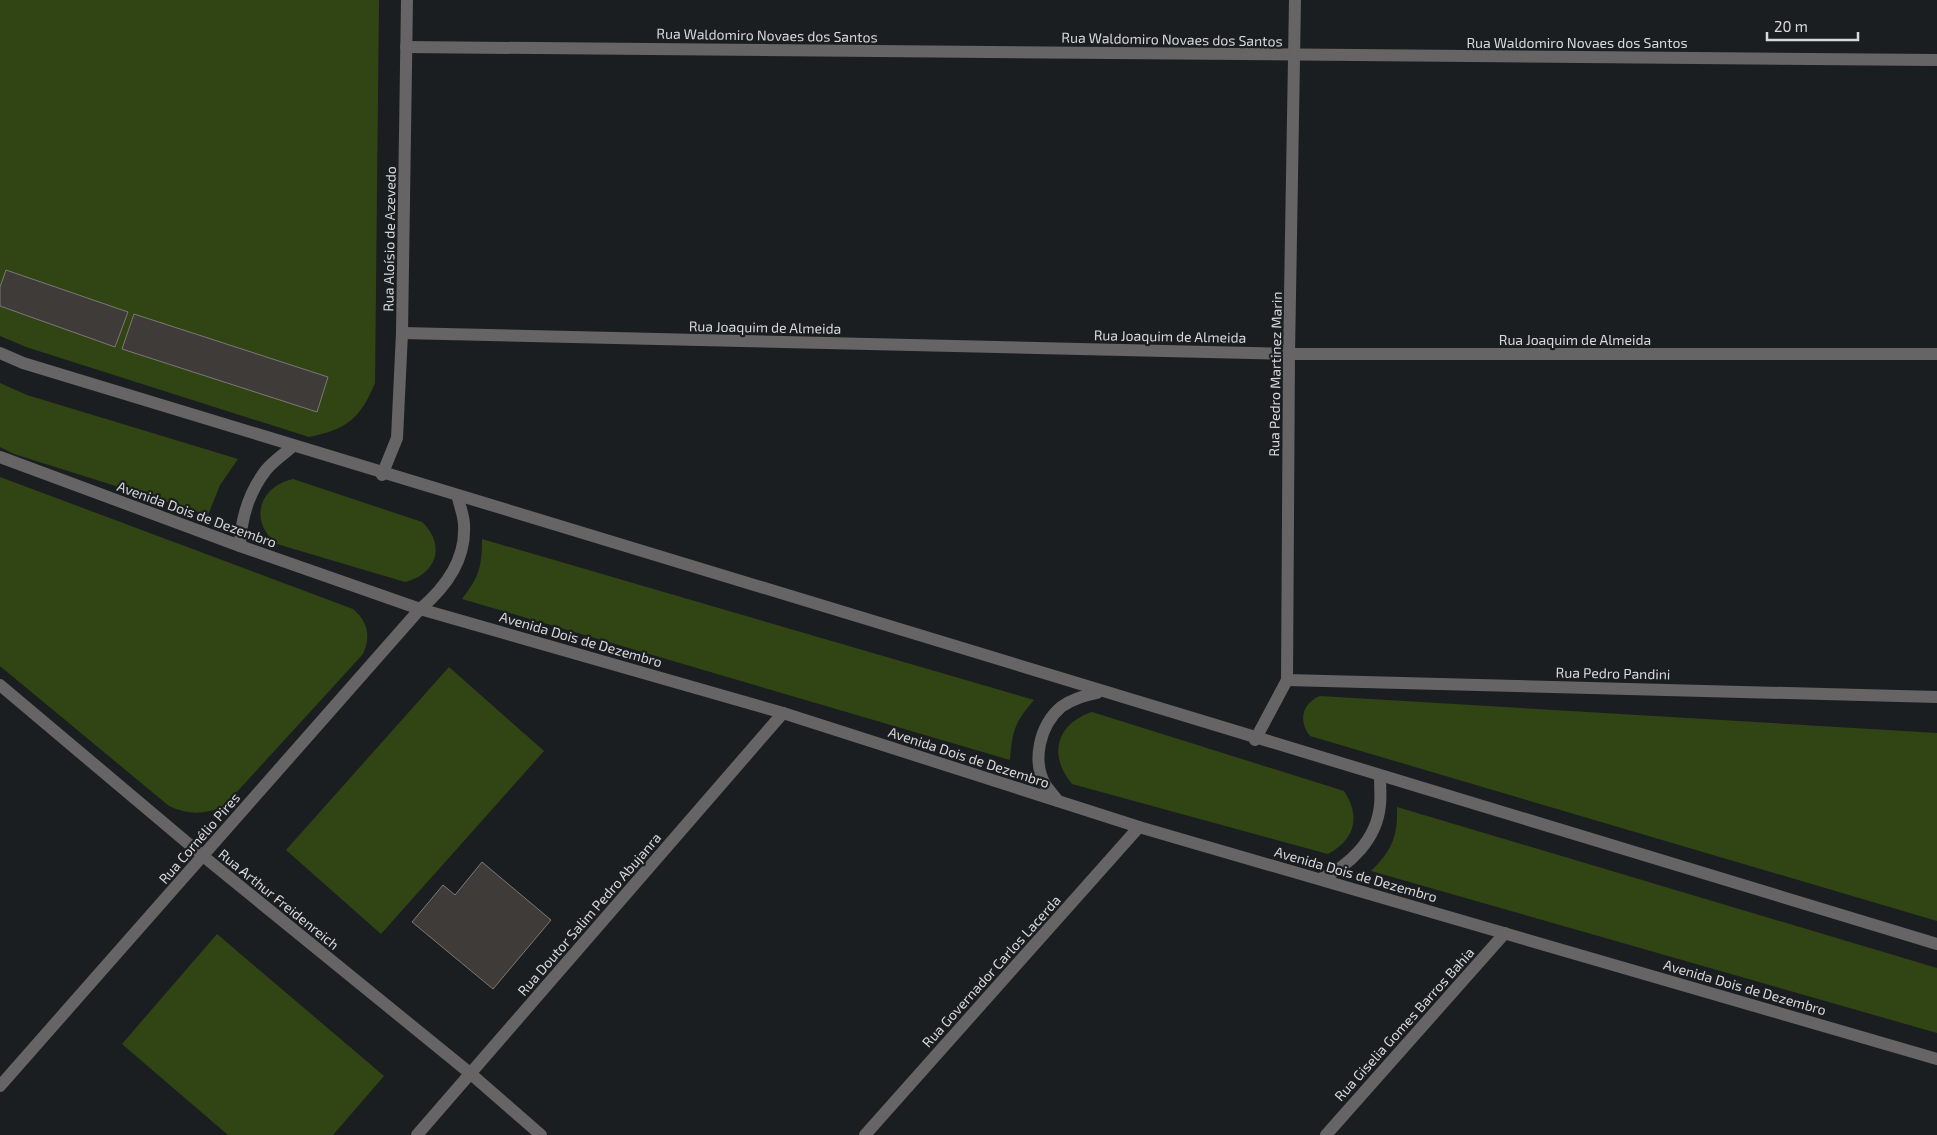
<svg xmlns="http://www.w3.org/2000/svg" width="1937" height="1135" viewBox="0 0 1937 1135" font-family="'Exo 2',sans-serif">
<rect width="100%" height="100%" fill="#1b1e20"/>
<g fill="#314514">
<path d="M0,0H379L375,383C360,419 347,429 309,437L26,347L0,336Z"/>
<polygon points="0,383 27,395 238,459 220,485 208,515 14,454 0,447"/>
<path d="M0,477L353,609C368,622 371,636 363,654L224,806C204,815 188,815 169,806L0,666Z"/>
<path d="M293,479L422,522C446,545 437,574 405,582L277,544C249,522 258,487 293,479Z"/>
<path d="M482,539L1034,700C1015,722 1012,731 1010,760L462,599C479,577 482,567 482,539Z"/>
<polygon points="449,667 544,751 381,934 286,850"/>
<path d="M1320,696L1937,733V921L1310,736C1298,721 1302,703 1320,696Z"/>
<path d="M1092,712L1344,791C1361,817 1355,839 1328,854L1072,784C1048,755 1056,724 1092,712Z"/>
<path d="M1397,807L1937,968V1033L1371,871C1392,851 1398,836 1397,807Z"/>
<polygon points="217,934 384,1076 333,1135 228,1135 122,1044"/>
</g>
<g fill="#3f3b39" stroke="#7c7875">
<polygon points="6,270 128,312 115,347 0,306 0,287"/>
<polygon points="134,314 328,377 317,412 122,349"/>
<polygon points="482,862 551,920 493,989 412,922 443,885 455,895"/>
</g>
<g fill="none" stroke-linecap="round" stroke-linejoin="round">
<g stroke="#676465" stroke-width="12">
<polyline points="406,47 1937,60"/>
<polyline points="402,333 1289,354 1937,354"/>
<path d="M0,353L23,363C659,562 1298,753 1937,944"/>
<polyline points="0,457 240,546 420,609 783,713 1139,827 1937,1059"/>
<polyline points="382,475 397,438 402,333 407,0"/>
<path d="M240,546C241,518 249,492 266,470C273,461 284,454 292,447"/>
<polyline points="1287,680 1937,697"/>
<polyline points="0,685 203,856 471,1074 541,1135"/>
<polyline points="1255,740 1287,680 1289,354 1295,0"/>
<path d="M1058,801C1054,796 1050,791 1046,786C1031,761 1040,725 1061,707C1072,699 1084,696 1097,693"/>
<path d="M1320,879C1350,866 1377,839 1380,805C1381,796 1380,786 1380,777"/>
<path d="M0,1086L420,609C445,588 466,560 464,525C464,516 460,507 458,498"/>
<polyline points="417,1135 783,713"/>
<polyline points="865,1135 1139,827"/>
<polyline points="1326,1135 1505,933"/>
</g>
</g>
<g text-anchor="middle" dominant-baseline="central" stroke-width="4.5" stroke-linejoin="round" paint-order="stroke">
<g font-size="14" fill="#d7d9db" stroke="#1b1e20">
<text transform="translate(767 35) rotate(1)">Rua Waldomiro Novaes dos Santos</text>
<text transform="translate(1172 39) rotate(1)">Rua Waldomiro Novaes dos Santos</text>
<text x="1577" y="42">Rua Waldomiro Novaes dos Santos</text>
<text transform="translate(389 239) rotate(-89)">Rua Aloísio de Azevedo</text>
<text transform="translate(765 327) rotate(1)">Rua Joaquim de Almeida</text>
<text transform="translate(1170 336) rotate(1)">Rua Joaquim de Almeida</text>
<text x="1575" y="339">Rua Joaquim de Almeida</text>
<text transform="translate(1275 374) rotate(-89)">Rua Pedro Martinez Marin</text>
<text transform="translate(197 514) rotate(20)">Avenida Dois de Dezembro</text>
<text transform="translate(581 639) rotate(16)">Avenida Dois de Dezembro</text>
<text transform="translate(1613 673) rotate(1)">Rua Pedro Pandini</text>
<text transform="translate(969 757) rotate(18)">Avenida Dois de Dezembro</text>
<text transform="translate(199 838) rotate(-49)">Rua Cornélio Pires</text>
<text transform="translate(1356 874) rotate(16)">Avenida Dois de Dezembro</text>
<text transform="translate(279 899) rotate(39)">Rua Arthur Freidenreich</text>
<text transform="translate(589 914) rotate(-49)">Rua Doutor Salim Pedro Abujanra</text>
<text transform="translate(991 971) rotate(-48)">Rua Governador Carlos Lacerda</text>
<text transform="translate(1745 987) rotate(16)">Avenida Dois de Dezembro</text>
<text transform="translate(1404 1024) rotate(-48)">Rua Giselia Gomes Barros Bahia</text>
</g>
</g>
<path d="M1767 32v8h91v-8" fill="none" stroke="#d7d9db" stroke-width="2.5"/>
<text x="1774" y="32" font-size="15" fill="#d7d9db" stroke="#1b1e20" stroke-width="4" paint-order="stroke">20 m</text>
</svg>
